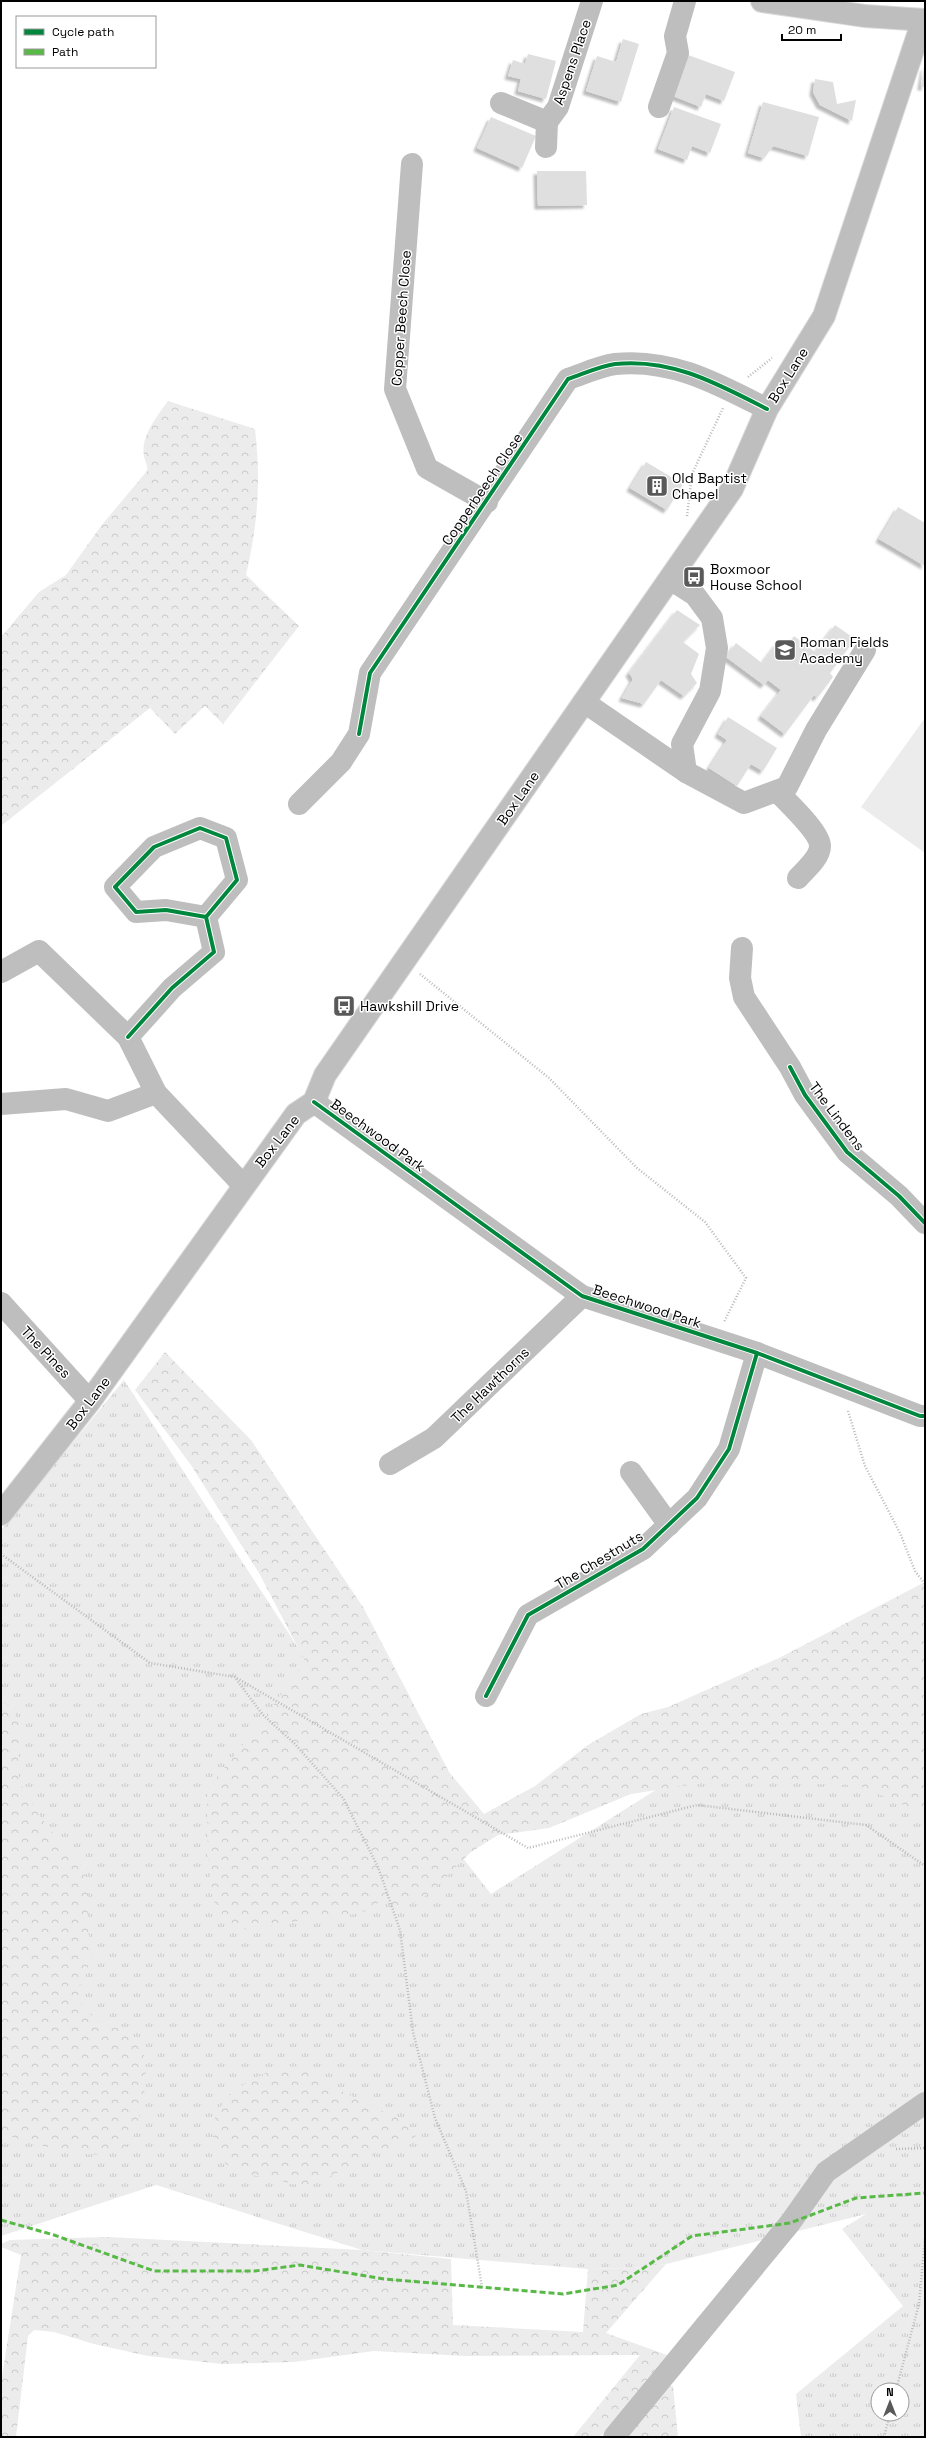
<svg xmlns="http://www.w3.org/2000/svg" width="926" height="2438" viewBox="0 0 926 2438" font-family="'Space Grotesk',sans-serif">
<defs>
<pattern id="grass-tufts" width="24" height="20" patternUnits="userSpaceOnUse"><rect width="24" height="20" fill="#ececec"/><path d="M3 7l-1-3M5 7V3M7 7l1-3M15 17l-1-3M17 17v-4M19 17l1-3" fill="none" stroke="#c9c9c9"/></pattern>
<pattern id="forest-crowns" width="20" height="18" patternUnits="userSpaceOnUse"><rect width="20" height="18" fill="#ececec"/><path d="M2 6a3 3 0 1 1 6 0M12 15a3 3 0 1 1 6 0" fill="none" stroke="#c9c9c9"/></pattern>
<filter id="shadow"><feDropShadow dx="-3.5" dy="3.5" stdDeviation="1" flood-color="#0004"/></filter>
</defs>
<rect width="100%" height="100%" fill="#fff"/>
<path fill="url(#grass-tufts)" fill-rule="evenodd" d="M124,1380L297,1646L491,1894L925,1620V2437H801L796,2394L903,2306L842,2229L866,2214L666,2264L634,2268L588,2269L362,2250L156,2185L1,2236V1530ZM878,2390H902V2414H878Z"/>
<g fill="url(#forest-crowns)">
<path d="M168,401L255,429C261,482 258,523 246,575L299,626L223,724L205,706L175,734L150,708L1,826V637L39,592L66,575L101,526L147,471C148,464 145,462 144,456C140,437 158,415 168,401Z"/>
<polygon points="165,1352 251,1440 363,1607 449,1772 484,1814 535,1786 588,1745 641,1714 668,1707 779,1658 925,1582 925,1814 859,1786 727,1779 631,1794 549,1828 498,1835 471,1852 435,1888 420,1900 399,1907 382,1900 369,1910 355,1914 297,1921 255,1930 244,1929 225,1919 213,1900 208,1861 207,1789 262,1721 305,1661 259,1573 191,1465 135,1390"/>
<path d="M1,1702L9,1705C34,1739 10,1757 21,1784C29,1803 43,1821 57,1837C66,1848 79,1858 84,1872C92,1891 86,1910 88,1929C88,1939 95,1949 91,1960C84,1978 77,1975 81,1998C84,2024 123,2024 137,2041C149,2055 146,2083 143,2100C140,2114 137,2134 127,2145C105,2169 29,2141 1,2134Z"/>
<path d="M290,2066L305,2067L333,2087L397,2118L414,2130L416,2136C401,2146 385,2149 369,2157C350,2165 331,2178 311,2184C300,2187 283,2181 272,2179C260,2176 245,2175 234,2169C224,2164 216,2155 214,2144C204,2100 254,2073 290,2066Z"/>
<polygon points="107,2237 362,2250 451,2259 453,2325 583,2332 588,2269 634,2268 666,2264 606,2333 667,2355 600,2437 573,2437 640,2355 465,2356 374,2351 294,2362 223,2364 148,2356 94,2344 54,2332 34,2330 28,2336 16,2437 1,2437 1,2383 21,2255 1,2247 1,2244 10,2240"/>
<polygon points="666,2386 673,2386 678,2437 625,2437"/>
</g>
<polygon fill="#ececec" points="925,718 925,853 861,807"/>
<g fill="#dfdfdf" filter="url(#shadow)">
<polygon points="623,39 639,44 621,102 586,91 597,56 616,62"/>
<polygon points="528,54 556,61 546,99 518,91 521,79 508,76 513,60 525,64"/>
<polygon points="688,55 735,72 724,101 706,94 701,107 673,96"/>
<polygon points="924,67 925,67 925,87 921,87"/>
<polygon points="815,79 833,82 837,104 856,100 852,121 820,105 813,92"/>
<polygon points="763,102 819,117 808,156 773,146 764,158 748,153"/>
<polygon points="674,107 721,124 710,153 692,146 687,160 658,149"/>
<polygon points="491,117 536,136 522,168 477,148"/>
<polygon points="537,171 586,171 587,205 538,206"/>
<polygon points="646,462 683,484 667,510 630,488"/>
<polygon points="898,507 925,523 925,566 879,539"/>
<polygon points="677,610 700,625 683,642 699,654 691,674 697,683 684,696 661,680 644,704 622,698 633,679 629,673"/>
<polygon points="835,625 855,639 830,673 833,677 817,698 814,695 785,734 761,716 781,690 768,680 764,685 726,657 736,643 762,663 777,643 785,649 794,636 815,652"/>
<polygon points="728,717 777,748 763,771 751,764 737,786 709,768 727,740 718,734"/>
</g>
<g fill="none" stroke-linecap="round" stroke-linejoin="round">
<g stroke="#dbdbdb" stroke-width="24">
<g id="major">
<polyline points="762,1 865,16 925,20"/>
<polyline points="1,1514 90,1401 296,1114 314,1102 325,1075 732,489 767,409 824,316 923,20"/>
</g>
</g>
<g stroke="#b9b9b9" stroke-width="2.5" stroke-dasharray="1 2" stroke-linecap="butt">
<polyline points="748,377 772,358"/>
<polyline points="687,516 692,474 723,408"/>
<polyline points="420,974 549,1078 637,1168 705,1222 746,1278 724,1322"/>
<polyline points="848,1411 865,1466 900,1533 915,1571 925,1584"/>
<polyline points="1,1554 150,1663 235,1677 528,1848 697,1805 866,1825 925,1866"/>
<polyline points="236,1679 263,1715 294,1743 343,1798 378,1867 400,1930 413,2032 435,2118 466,2191 482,2287"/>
<polyline points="896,2149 925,2148"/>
<polyline points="896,2390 919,2304 925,2238"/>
<polyline points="884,2437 890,2414"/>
</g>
<g stroke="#bebebe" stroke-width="22">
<polyline points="501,103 547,122 558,107 592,1"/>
<polyline points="659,107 678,53 675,36 685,1"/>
<polyline points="546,147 547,122"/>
<polyline points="412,164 395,389 427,468 487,502"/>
<polyline points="670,579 695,595 712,618 717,648 710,691 682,744 686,772"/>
<polyline points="584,702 686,772 744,803 787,787 816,730 865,650"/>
<path d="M777,791C787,802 820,832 820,846C820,858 805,870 798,878"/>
<path d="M299,804L341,762L359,734L370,673L568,379C583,374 600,366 615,364C672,358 718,384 767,409"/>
<polyline points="742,948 740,978 744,997 790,1067 805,1095 847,1152 899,1196 925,1223"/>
<polyline points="1,972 39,951 128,1037 156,1093 243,1185"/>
<polyline points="128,1037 172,988 214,952 206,917 237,880 226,838 200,828 154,847 115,887 136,912 166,910 206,917"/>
<polyline points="314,1102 582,1296 757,1353 920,1416 925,1416"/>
<polyline points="1,1104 66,1099 108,1111 156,1093"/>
<polyline points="1,1303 90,1401"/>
<polyline points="390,1464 434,1438 582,1296"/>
<polyline points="631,1472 669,1525"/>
<polyline points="486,1696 528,1615 643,1549 697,1498 729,1449 757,1353"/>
<polyline points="614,2437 790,2223 826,2172 925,2103"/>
</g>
<use href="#major" stroke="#bebebe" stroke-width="22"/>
<polyline stroke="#58b947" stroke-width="3" stroke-dasharray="6 3" stroke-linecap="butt" points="1,2220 54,2235 154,2271 255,2271 300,2265 384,2279 563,2294 618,2285 692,2236 790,2223 856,2198 925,2193"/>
<g stroke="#fff" stroke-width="6">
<g id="cycleway">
<path d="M359,734L370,673L568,379C583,374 600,366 615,364C672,358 718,384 767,409"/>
<polyline points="128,1037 172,988 214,952 206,917 237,880 226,838 200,828 154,847 115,887 136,912 166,910 206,917"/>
<polyline points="790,1067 805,1095 847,1152 899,1196 925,1223"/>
<polyline points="314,1102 582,1296 757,1353 920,1416 925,1416"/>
<polyline points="486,1696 528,1615 643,1549 697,1498 729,1449 757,1353"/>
</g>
</g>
<use href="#cycleway" stroke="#00873e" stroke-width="4"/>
</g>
<defs>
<g id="building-square" transform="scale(1.15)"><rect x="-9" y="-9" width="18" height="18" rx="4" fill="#595959" stroke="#fff"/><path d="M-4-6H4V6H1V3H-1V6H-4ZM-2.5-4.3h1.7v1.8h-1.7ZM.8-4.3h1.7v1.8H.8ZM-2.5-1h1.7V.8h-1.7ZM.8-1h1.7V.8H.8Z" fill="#fff"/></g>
<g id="bus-square" transform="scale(1.15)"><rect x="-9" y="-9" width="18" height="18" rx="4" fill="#595959" stroke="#fff"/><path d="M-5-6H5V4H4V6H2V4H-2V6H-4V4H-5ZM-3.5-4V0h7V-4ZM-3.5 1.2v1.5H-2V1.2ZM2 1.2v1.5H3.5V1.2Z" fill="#fff"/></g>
<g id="school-square" transform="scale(1.15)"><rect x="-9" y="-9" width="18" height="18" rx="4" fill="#595959" stroke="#fff"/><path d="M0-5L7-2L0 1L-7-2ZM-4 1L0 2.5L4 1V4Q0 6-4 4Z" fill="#fff"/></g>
</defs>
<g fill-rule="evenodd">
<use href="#building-square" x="657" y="486"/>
<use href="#bus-square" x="694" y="577"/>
<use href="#school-square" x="785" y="650"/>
<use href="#bus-square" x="344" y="1006"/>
</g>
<g text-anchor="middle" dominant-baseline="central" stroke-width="3" stroke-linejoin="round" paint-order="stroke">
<g font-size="14" fill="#000" stroke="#fff">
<text transform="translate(572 62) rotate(-71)">Aspens Place</text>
<text transform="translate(401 318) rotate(-86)">Copper Beech Close</text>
<text transform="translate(788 375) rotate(-58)">Box Lane</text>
<text transform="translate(482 489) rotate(-56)">Copperbeech Close</text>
<text transform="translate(518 798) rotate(-55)">Box Lane</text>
<text transform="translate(837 1116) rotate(53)">The Lindens</text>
<text transform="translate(378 1135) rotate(36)">Beechwood Park</text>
<text transform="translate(277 1141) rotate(-52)">Box Lane</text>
<text transform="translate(647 1306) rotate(18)">Beechwood Park</text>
<text transform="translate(46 1352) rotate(47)">The Pines</text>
<text transform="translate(490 1385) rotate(-44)">The Hawthorns</text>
<text transform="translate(88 1403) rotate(-53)">Box Lane</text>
<text transform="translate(599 1560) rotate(-31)">The Chestnuts</text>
</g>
<g font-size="14" fill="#000" stroke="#fff" text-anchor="start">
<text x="672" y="478">Old Baptist<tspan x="672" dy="16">Chapel</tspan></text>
<text x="710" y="569">Boxmoor<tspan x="710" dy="16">House School</tspan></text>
<text x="800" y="642">Roman Fields<tspan x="800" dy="16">Academy</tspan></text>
<text x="360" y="1006">Hawkshill Drive</text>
</g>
</g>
<rect width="926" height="2438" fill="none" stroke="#000000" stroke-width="4"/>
<rect x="16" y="16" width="140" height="52" fill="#ffffff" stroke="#999999"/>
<rect x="24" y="29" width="20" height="6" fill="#00873e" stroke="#999999"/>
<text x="52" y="36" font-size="12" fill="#000000">Cycle path</text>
<rect x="24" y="49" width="20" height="6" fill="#58b947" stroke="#999999"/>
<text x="52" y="56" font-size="12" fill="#000000">Path</text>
<g transform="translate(890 2402)"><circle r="19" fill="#ffffff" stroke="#999999"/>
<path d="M0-3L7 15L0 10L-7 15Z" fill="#595959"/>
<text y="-6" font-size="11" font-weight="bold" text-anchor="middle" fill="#000000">N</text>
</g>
<path d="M782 34v6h59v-6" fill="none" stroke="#000000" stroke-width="2"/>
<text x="788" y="34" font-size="12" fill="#000000" stroke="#ffffff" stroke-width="3" paint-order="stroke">20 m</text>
</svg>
